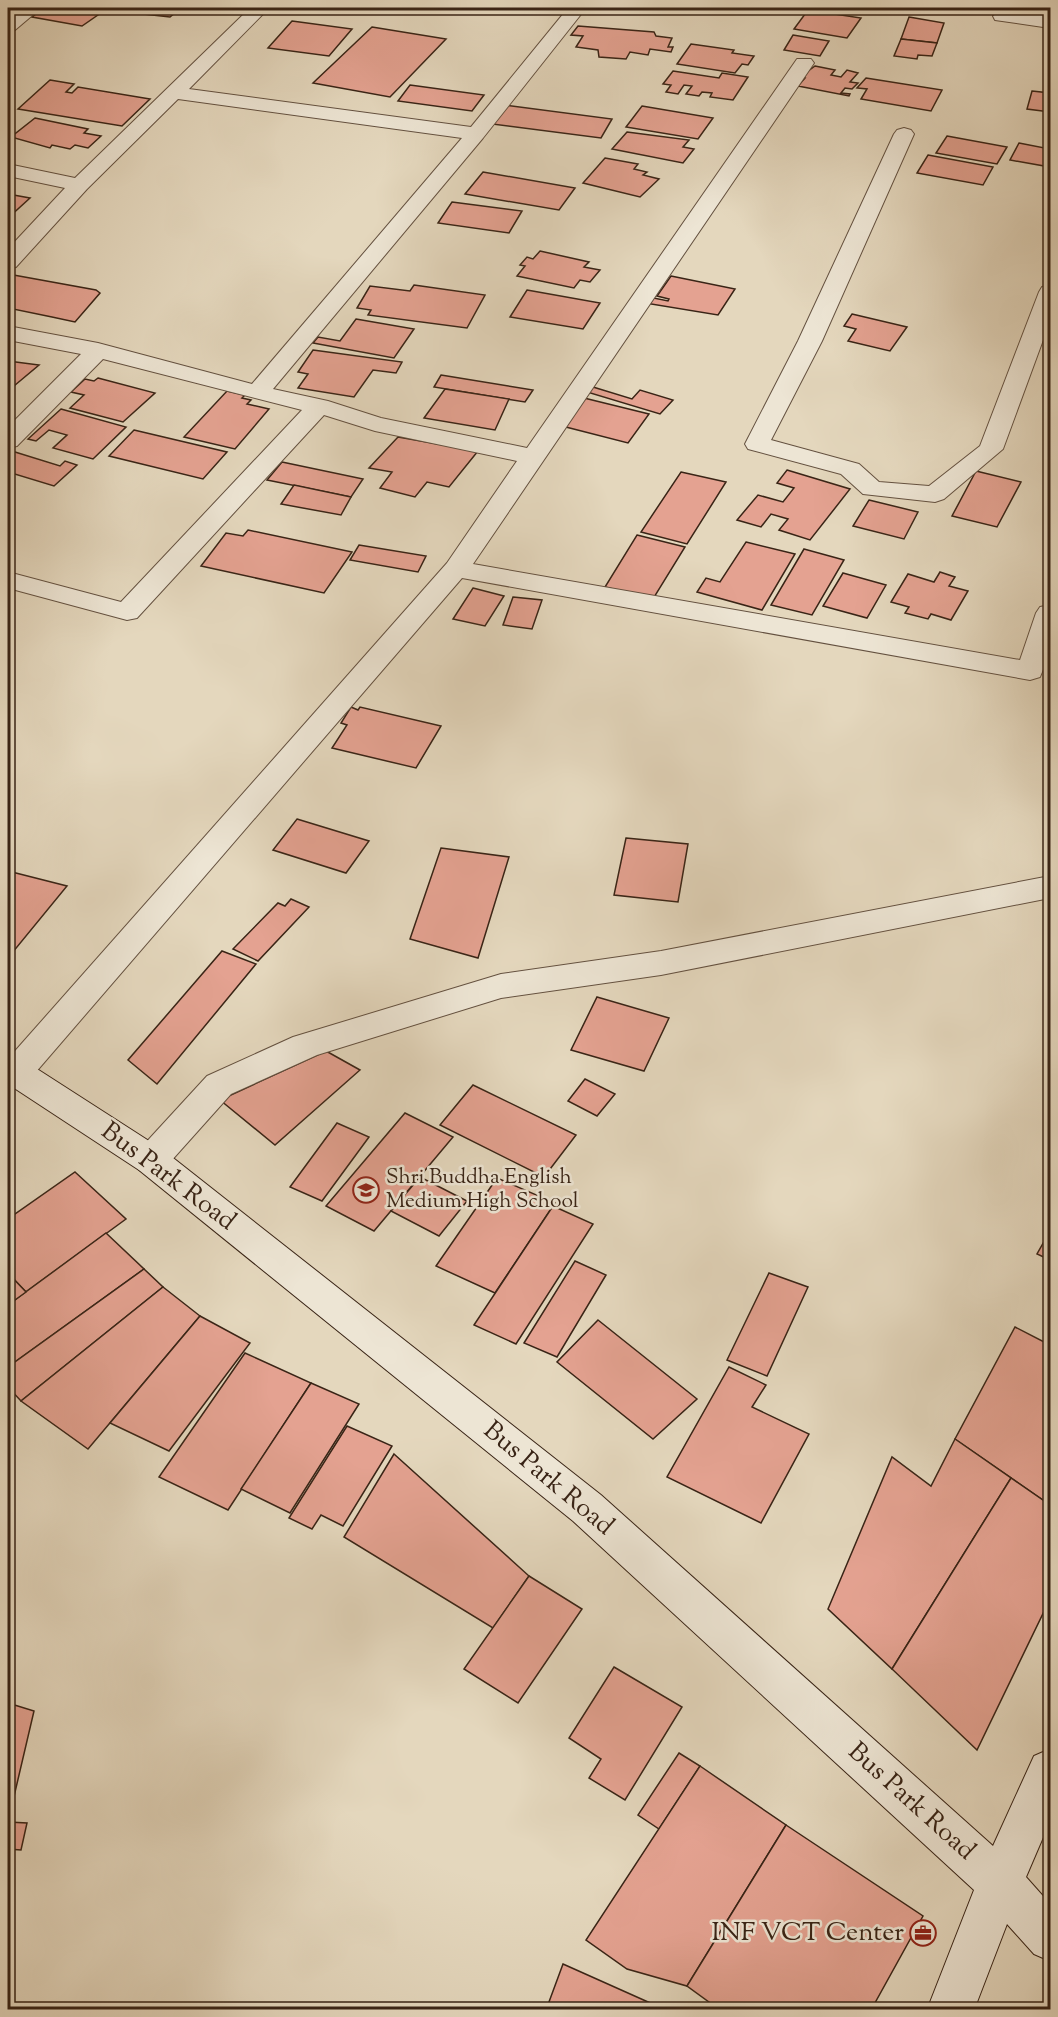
<svg xmlns="http://www.w3.org/2000/svg" width="1058" height="2017" viewBox="0 0 1058 2017" font-family="'Sorts Mill Goudy',serif">
<rect width="100%" height="100%" fill="#e4d7bd"/>
<filter id="stains"><feTurbulence type="fractalNoise" baseFrequency=".00333" numOctaves="4"/><feColorMatrix values="0 0 0 0 .2 0 0 0 0 .09 0 0 0 0 .02 0 0 0 .5 -.17"/></filter>
<radialGradient id="worn" r=".72"><stop offset=".6" stop-color="#630" stop-opacity="0"/><stop offset="1" stop-color="#630" stop-opacity=".3"/></radialGradient>
<g fill="#e4a291" stroke="#392416" stroke-width="1.5">
<polygon points="44,8 108,8 82,26 32,17"/>
<polygon points="118,8 181,8 170,17 115,11"/>
<polygon points="912,8 941,8 936,14 910,11"/>
<polygon points="808,10 861,18 847,38 794,29"/>
<polygon points="909,17 944,23 937,43 901,39"/>
<polygon points="292,21 352,29 329,56 268,48"/>
<polygon points="578,26 654,32 656,36 672,38 668,47 673,47 671,52 650,49 648,55 630,52 626,59 599,57 598,50 576,47 583,36 571,35"/>
<polygon points="372,27 446,39 390,97 313,83"/>
<polygon points="793,35 829,41 820,56 784,50"/>
<polygon points="901,39 937,43 932,56 918,55 917,59 894,56"/>
<polygon points="691,44 734,50 732,53 754,56 748,65 742,64 735,73 677,64"/>
<polygon points="815,66 835,70 831,75 841,77 847,70 858,73 850,82 858,83 852,89 845,88 841,93 850,94 849,96 798,86 805,78 800,77"/>
<polygon points="673,71 719,78 722,73 748,77 733,100 710,97 712,93 702,92 699,96 686,94 692,86 684,85 678,94 666,92 671,85 663,84"/>
<polygon points="866,78 942,90 931,111 861,99 867,89 857,88"/>
<polygon points="50,80 74,84 66,92 72,93 78,87 150,99 122,126 18,109"/>
<polygon points="410,85 484,95 472,111 398,101"/>
<polygon points="1032,91 1050,93 1050,112 1027,109"/>
<polygon points="504,105 612,119 601,138 492,124"/>
<polygon points="642,106 713,118 698,139 626,127"/>
<polygon points="35,118 88,129 84,133 101,136 88,148 75,145 70,149 52,145 50,148 11,137"/>
<polygon points="627,132 689,140 683,147 694,149 683,163 612,149"/>
<polygon points="947,136 1007,147 997,164 936,153"/>
<polygon points="1019,143 1050,149 1050,167 1010,160"/>
<polygon points="928,155 993,167 983,185 917,173"/>
<polygon points="605,158 638,164 634,169 647,172 643,175 659,179 640,197 583,183"/>
<polygon points="483,172 575,188 559,210 465,194"/>
<polygon points="8,194 30,198 8,218"/>
<polygon points="452,202 522,211 509,233 438,223"/>
<polygon points="540,251 589,262 584,267 600,270 590,282 580,280 574,288 517,276 525,266 520,265 527,257 533,259"/>
<polygon points="8,274 96,290 100,293 75,322 52,317 8,308"/>
<polygon points="671,276 735,289 718,315 645,303 649,297 668,301 669,299 657,296"/>
<polygon points="414,285 485,295 467,328 368,315 371,310 357,308 370,286 410,291"/>
<polygon points="527,290 600,303 583,329 510,317"/>
<polygon points="852,314 907,327 890,351 848,341 856,329 844,326"/>
<polygon points="356,319 414,329 394,358 313,343 318,337 340,341"/>
<polygon points="313,350 402,362 396,373 373,370 354,397 298,388 308,374 298,372"/>
<polygon points="8,361 39,365 8,391"/>
<polygon points="441,375 533,390 525,402 434,387"/>
<polygon points="98,378 155,393 123,422 70,408 84,395 71,392 85,379 94,381"/>
<polygon points="593,387 632,399 640,390 673,400 660,414 587,392"/>
<polygon points="445,389 509,399 495,430 424,418"/>
<polygon points="227,391 245,395 242,398 251,400 247,404 269,409 235,449 184,437"/>
<polygon points="584,398 649,414 628,443 562,426"/>
<polygon points="61,409 126,427 93,459 53,448 67,435 49,430 36,441 28,439"/>
<polygon points="134,430 227,452 203,479 109,456"/>
<polygon points="398,437 478,451 449,487 427,482 415,497 380,488 392,472 369,468"/>
<polygon points="15,452 60,466 65,461 77,465 54,486 8,472 8,459"/>
<polygon points="282,462 363,479 351,497 267,480"/>
<polygon points="787,470 850,489 810,540 779,530 788,519 771,514 761,527 737,520 758,495 783,502 794,488 777,483"/>
<polygon points="976,471 1021,482 997,527 952,516"/>
<polygon points="681,472 726,482 687,544 641,532"/>
<polygon points="294,485 351,497 341,515 281,504"/>
<polygon points="869,500 918,512 904,539 853,526"/>
<polygon points="248,530 352,552 324,593 201,566 226,533 243,536"/>
<polygon points="637,535 685,547 653,599 605,587"/>
<polygon points="746,542 795,554 762,610 697,592 706,578 720,582"/>
<polygon points="359,545 426,556 418,572 350,560"/>
<polygon points="804,549 844,560 812,615 771,605"/>
<polygon points="940,572 955,577 949,586 968,591 951,620 931,614 928,619 905,613 909,607 891,602 908,574 934,582"/>
<polygon points="843,573 886,585 867,618 823,606"/>
<polygon points="473,588 504,596 485,626 453,619"/>
<polygon points="513,597 542,600 532,629 503,625"/>
<polygon points="351,707 358,710 360,707 441,726 416,768 332,748 347,725 341,723"/>
<polygon points="297,819 369,841 346,873 273,850"/>
<polygon points="626,838 688,844 678,902 614,895"/>
<polygon points="441,848 509,857 478,958 410,939"/>
<polygon points="8,871 67,886 8,958"/>
<polygon points="291,899 309,907 258,961 233,949 278,903 285,906"/>
<polygon points="222,951 256,964 157,1084 128,1060"/>
<polygon points="597,997 669,1018 644,1071 571,1050"/>
<polygon points="326,1051 360,1070 275,1145 220,1100"/>
<polygon points="585,1079 615,1094 597,1116 568,1101"/>
<polygon points="473,1085 576,1135 544,1177 440,1125"/>
<polygon points="405,1113 453,1137 374,1231 326,1206"/>
<polygon points="337,1123 369,1137 322,1201 290,1187"/>
<polygon points="75,1172 126,1219 26,1292 8,1273 8,1219"/>
<polygon points="420,1177 467,1201 439,1236 391,1211"/>
<polygon points="497,1178 555,1203 495,1293 436,1266"/>
<polygon points="553,1206 593,1224 516,1344 474,1325"/>
<polygon points="1050,1231 1050,1260 1037,1254"/>
<polygon points="106,1233 144,1269 8,1367 8,1305"/>
<polygon points="575,1261 606,1275 557,1357 524,1343"/>
<polygon points="144,1269 163,1287 21,1401 8,1387 8,1367"/>
<polygon points="8,1273 26,1292 8,1305"/>
<polygon points="769,1273 808,1287 767,1376 727,1360"/>
<polygon points="163,1287 200,1316 88,1449 21,1401"/>
<polygon points="200,1316 250,1343 169,1451 110,1423"/>
<polygon points="598,1320 697,1399 653,1439 557,1362"/>
<polygon points="1015,1327 1050,1345 1050,1505 955,1439"/>
<polygon points="245,1353 311,1383 228,1510 159,1477"/>
<polygon points="729,1367 766,1385 752,1407 809,1434 761,1523 667,1477"/>
<polygon points="311,1383 359,1404 290,1513 241,1489"/>
<polygon points="347,1426 392,1446 343,1526 321,1515 312,1529 289,1518"/>
<polygon points="955,1439 1011,1478 892,1669 828,1609 892,1457 931,1486"/>
<polygon points="394,1454 529,1576 493,1628 344,1537"/>
<polygon points="1011,1478 1050,1505 1050,1599 977,1750 892,1669"/>
<polygon points="529,1576 582,1609 518,1703 464,1669"/>
<polygon points="614,1667 682,1707 625,1800 589,1778 601,1759 569,1738"/>
<polygon points="8,1703 34,1711 8,1822"/>
<polygon points="679,1753 700,1766 659,1829 638,1815"/>
<polygon points="700,1766 786,1825 687,1986 627,1969 586,1940"/>
<polygon points="8,1822 27,1823 21,1850 8,1849"/>
<polygon points="786,1825 923,1916 871,2010 720,2010 687,1986"/>
<polygon points="563,1964 666,2010 546,2010"/>
</g>
<g fill="none" stroke-linecap="round" stroke-linejoin="round">
<g stroke="#645140" stroke-width="2">
<g id="street">
<polygon points="21,8 41,8 15,30 8,32 8,17"/>
<polygon points="250,8 269,8 189,89 471,127 568,8 586,8 483,138 273,389 328,401 381,418 527,448 797,59 811,59 814,63 473,564 1020,660 1036,613 1040,607 1050,605 1050,652 1040,677 1030,680 462,578 29,1080 17,1084 8,1081 8,1059 447,563 517,461 375,431 324,415 137,618 127,620 8,588 8,572 121,602 302,410 103,359 17,446 8,448 8,427 81,354 8,340 8,326 98,343 252,384 462,138 178,99 87,189 16,267 8,269 8,249 65,188 8,176 8,164 75,178"/>
<polygon points="1002,10 1050,16 1050,28 995,20 993,16"/>
<polygon points="904,128 911,130 914,134 822,341 771,440 859,464 879,482 929,486 980,446 1039,292 1042,287 1050,285 1050,321 1003,449 944,499 935,502 863,494 841,474 748,449 745,444 798,341 894,134 897,130"/>
<polygon points="1050,876 1050,898 661,975 501,998 317,1055 231,1094 163,1170 151,1174 139,1170 133,1160 139,1150 207,1076 293,1037 501,974 661,951"/>
</g>
</g>
<g stroke="#392416" stroke-width="2">
<polygon id="secondary" points="8,1054 20,1058 163,1150 601,1495 993,1846 1034,1756 1050,1749 1050,1821 1026,1877 1050,1904 1050,1961 1034,1954 1007,1924 974,2010 927,2010 974,1890 573,1521 139,1170 8,1084"/>
</g>
<use href="#street" fill="#ede5d4" fill-rule="evenodd"/>
<use href="#secondary" fill="#ede5d4" fill-rule="evenodd"/>
</g>
<defs>
<g id="school-ring" transform="scale(1.35)"><circle r="9.5" fill="#ede5d4" stroke="#8f2418" stroke-width="1.5"/><path d="M0-5L7-2L0 1L-7-2ZM-4 1L0 2.5L4 1V4Q0 6-4 4Z" fill="#8f2418"/></g>
<g id="office-ring" transform="scale(1.35)"><circle r="9.5" fill="#ede5d4" stroke="#8f2418" stroke-width="1.5"/><path d="M-6-3h4V-5.5h4V-3h4V5H-6ZM-1-4.5V-3h2v-1.5ZM-6 0V1H6V0Z" fill="#8f2418"/></g>
</defs>
<g fill-rule="evenodd">
<use href="#school-ring" x="366" y="1190"/>
<use href="#office-ring" x="923" y="1933"/>
</g>
<g text-anchor="middle" dominant-baseline="central" stroke-width="5" stroke-linejoin="round" paint-order="stroke">
<g font-size="21" fill="#392416" stroke="#ede5d4" text-anchor="start">
<text x="386" y="1178">Shri Buddha English<tspan x="386" dy="24">Medium High School</tspan></text>
</g>
<g font-size="26" fill="#392416" stroke="#ede5d4">
<text transform="translate(168 1177) rotate(37)">Bus Park Road</text>
<text transform="translate(548 1479) rotate(40)">Bus Park Road</text>
<text transform="translate(911 1802) rotate(42)">Bus Park Road</text>
</g>
<g font-size="26" fill="#392416" stroke="#ede5d4" text-anchor="end">
<text x="904" y="1933">INF VCT Center</text>
</g>
</g>
<rect width="1058" height="2017" fill="none" stroke="#e4d7bd" stroke-width="30"/>
<rect x="9" y="9" width="1040" height="1999" fill="none" stroke="#392416" stroke-width="3"/>
<rect x="15" y="15" width="1028" height="1987" fill="none" stroke="#392416" stroke-width="1.5"/>
<rect width="100%" height="100%" filter="url(#stains)"/>
<rect width="100%" height="100%" fill="url(#worn)"/>
</svg>
